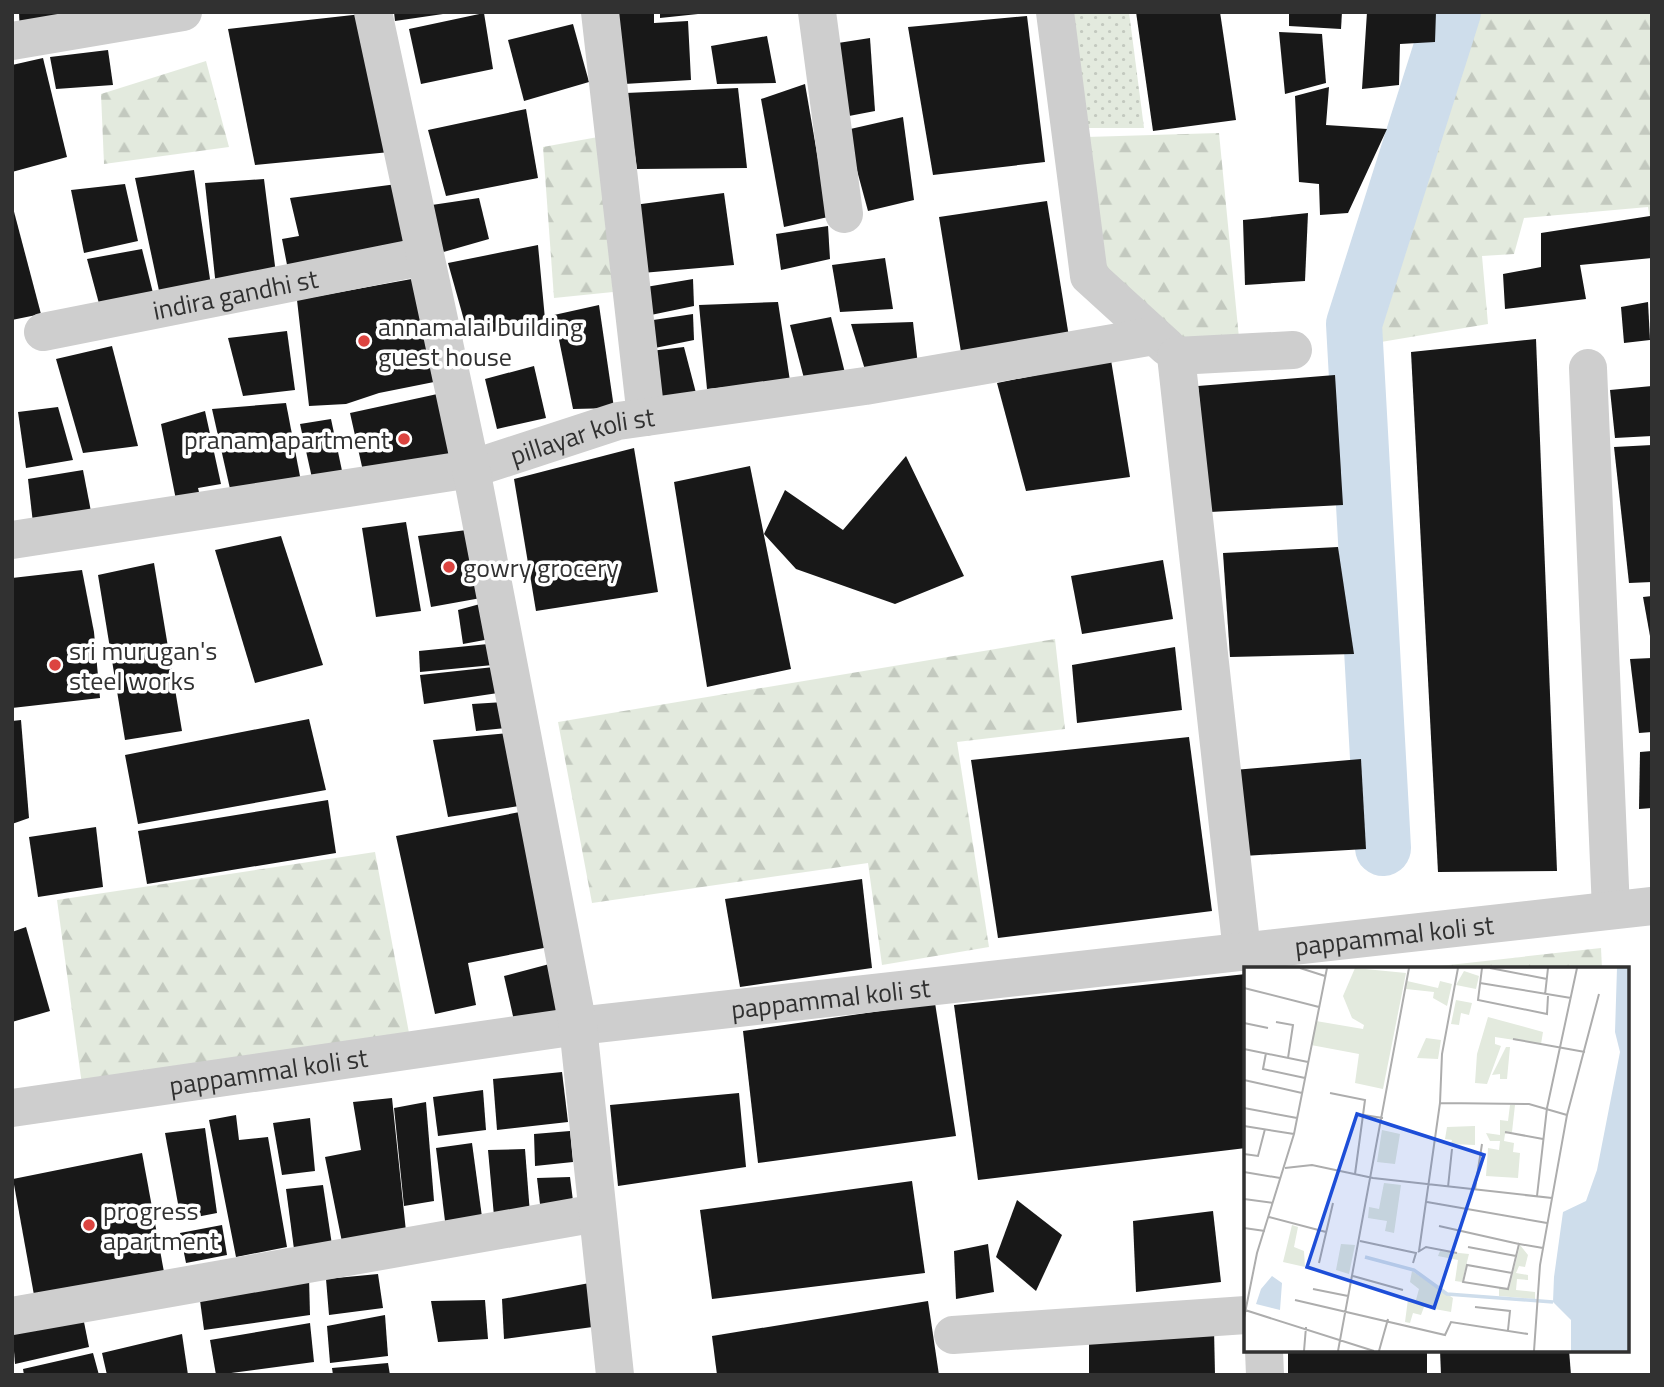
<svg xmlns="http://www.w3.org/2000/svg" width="1664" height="1387" viewBox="0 0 1664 1387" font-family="'Titillium Web',sans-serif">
<defs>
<pattern id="grass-dots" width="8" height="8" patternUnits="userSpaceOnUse" patternTransform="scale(1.75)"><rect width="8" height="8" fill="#e3eade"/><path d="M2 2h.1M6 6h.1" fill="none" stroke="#c3c9bf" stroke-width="1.8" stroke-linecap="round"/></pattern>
<pattern id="forest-firs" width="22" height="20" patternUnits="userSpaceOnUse" patternTransform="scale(1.75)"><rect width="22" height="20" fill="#e3eade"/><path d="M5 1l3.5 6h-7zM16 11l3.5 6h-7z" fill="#c3c9bf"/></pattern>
</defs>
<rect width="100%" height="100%" fill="#fff"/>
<polygon fill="url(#grass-dots)" points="1065,12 1129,12 1144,128 1080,128"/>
<g fill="url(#forest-firs)">
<polygon points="1472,12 1652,12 1652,230 1648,207 1524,218 1514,254 1482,256 1488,324 1369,344"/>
<polygon points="206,61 229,147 104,164 101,94"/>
<polygon points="1219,133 1239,338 1181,344 1102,271 1086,137"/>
<polygon points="598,137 613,292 554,298 543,147"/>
<polygon points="1055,639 1065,729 957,742 989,947 882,965 868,863 592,903 558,722"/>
<polygon points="375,852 409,1033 82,1085 57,900"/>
<polygon points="1601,948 1602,969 1413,969"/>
</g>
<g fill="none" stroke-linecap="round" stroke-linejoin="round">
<polyline stroke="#ceddeb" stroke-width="56" points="1383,848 1354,324 1453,12"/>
</g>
<g fill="#181818">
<polygon points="19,12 68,12 20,35"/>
<polygon points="394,12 443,12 443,14 395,21"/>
<polygon points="616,12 654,12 654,23 688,21 691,80 624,84"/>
<polygon points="660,12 697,12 698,14 660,18"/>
<polygon points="1136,12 1220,12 1236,120 1153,131"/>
<polygon points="1289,12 1342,12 1341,29 1289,26"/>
<polygon points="1367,12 1436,12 1435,42 1400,44 1399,85 1362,89"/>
<polygon points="484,13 493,69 421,84 409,29"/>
<polygon points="362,14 390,152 255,165 228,29"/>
<polygon points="1027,16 1045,162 933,175 908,27"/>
<polygon points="573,24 589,82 524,101 508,40"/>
<polygon points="1279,32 1322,34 1326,83 1285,94"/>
<polygon points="767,36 776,83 717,84 711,46"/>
<polygon points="870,38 875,111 849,116 838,43"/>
<polygon points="108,50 113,85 56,89 50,57"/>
<polygon points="43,58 67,157 12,172 12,65"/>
<polygon points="805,84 828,217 784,227 761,99"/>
<polygon points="1329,87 1326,125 1387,129 1348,213 1320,215 1319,184 1299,182 1295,96"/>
<polygon points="738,88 747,168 637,169 626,93"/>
<polygon points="526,109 538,178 446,196 428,130"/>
<polygon points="903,117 914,200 868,211 846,130"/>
<polygon points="194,170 211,286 161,300 135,178"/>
<polygon points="264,179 276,274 216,287 205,183"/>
<polygon points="125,184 138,241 84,253 71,190"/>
<polygon points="397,184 412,250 289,275 282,239 299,236 290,198"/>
<polygon points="724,193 734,265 642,273 634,205"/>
<polygon points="479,198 489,239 440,253 425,206"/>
<polygon points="1047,201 1069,337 962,358 939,217"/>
<polygon points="12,204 41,314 12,320"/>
<polygon points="1308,213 1305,281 1245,285 1243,220"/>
<polygon points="1650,216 1652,258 1580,265 1586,299 1505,309 1503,274 1541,267 1541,233"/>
<polygon points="828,226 830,259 781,270 776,234"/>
<polygon points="538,245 545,319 469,338 448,263"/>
<polygon points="142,249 155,301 101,311 87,259"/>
<polygon points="885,258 893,309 840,312 832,265"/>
<polygon points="417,278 434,382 379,393 346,404 309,406 297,300"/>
<polygon points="693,279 694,306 646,316 640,288"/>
<polygon points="778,302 790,381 707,389 699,305"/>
<polygon points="1648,302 1650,340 1624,343 1621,307"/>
<polygon points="599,305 614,408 573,409 554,315"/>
<polygon points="693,314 694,340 645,350 640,322"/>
<polygon points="831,317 847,381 806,386 790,325"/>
<polygon points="913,322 918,365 866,373 851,324"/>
<polygon points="287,331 295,390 243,396 228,338"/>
<polygon points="1536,339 1557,871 1438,872 1411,352"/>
<polygon points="112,346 138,446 83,453 56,359"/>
<polygon points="684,347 696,393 652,401 642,352"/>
<polygon points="1111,360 1130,477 1026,491 997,383"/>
<polygon points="534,366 546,418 497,429 485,379"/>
<polygon points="1335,375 1343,505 1210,512 1198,386"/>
<polygon points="1652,386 1652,436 1615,438 1610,390"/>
<polygon points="442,393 456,465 365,480 350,413"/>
<polygon points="286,403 303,492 233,502 212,409"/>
<polygon points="58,407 73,460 26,468 18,412"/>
<polygon points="205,411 221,484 198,488 203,508 178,510 161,424"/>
<polygon points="331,419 344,480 314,487 300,424"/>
<polygon points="1652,445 1652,582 1629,583 1614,447"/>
<polygon points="634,448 658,592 536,611 514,479"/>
<polygon points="906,456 964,576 895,604 796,569 764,534 785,490 843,530"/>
<polygon points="750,466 791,669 707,687 674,482"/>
<polygon points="83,470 94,527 34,532 28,479"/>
<polygon points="406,522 421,611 376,617 362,528"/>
<polygon points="467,530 481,598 431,607 418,536"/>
<polygon points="281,536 323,665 255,683 215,550"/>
<polygon points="1338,547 1354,654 1230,657 1223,553"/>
<polygon points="1163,560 1173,619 1082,634 1071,576"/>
<polygon points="154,563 182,731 125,740 98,575"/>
<polygon points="82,570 94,632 100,698 12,708 12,578"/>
<polygon points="1652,596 1652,636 1650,636 1643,597"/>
<polygon points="480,604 490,639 463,644 458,610"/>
<polygon points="488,644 493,665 420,672 419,651"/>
<polygon points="1175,647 1182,710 1077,723 1072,665"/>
<polygon points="1652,658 1652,732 1639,733 1630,659"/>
<polygon points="494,667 498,693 424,704 420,675"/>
<polygon points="504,702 506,728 476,731 472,704"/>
<polygon points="309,719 326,790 138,824 125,755"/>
<polygon points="21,720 29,818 12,824 12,721"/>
<polygon points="509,733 519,806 448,817 433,740"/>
<polygon points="1189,737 1212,911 998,938 971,760"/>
<polygon points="1652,751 1652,808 1639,809 1640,752"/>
<polygon points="1361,759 1366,849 1243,856 1234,770"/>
<polygon points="328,800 336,853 147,884 138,831"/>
<polygon points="530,810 559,945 468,963 476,1005 435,1014 396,836"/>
<polygon points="96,827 103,887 38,897 29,837"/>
<polygon points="862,879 872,968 740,987 725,899"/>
<polygon points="26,927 50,1011 12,1022 12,932"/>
<polygon points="557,962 566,1019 515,1025 504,976"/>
<polygon points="1246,974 1246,1148 978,1180 954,1005"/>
<polygon points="935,1003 956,1136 758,1163 743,1031"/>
<polygon points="562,1072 568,1122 497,1130 493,1079"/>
<polygon points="483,1090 486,1130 438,1136 433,1097"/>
<polygon points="739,1093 746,1167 618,1186 610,1105"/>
<polygon points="392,1098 407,1241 344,1252 325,1157 361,1150 353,1102"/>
<polygon points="426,1102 434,1201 404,1206 394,1108"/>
<polygon points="236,1115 239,1140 268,1137 287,1247 236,1257 209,1120"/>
<polygon points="310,1118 315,1171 282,1175 273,1123"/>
<polygon points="205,1128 217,1213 181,1220 165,1133"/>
<polygon points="570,1131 573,1162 535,1166 534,1134"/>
<polygon points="472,1143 482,1217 445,1221 436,1148"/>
<polygon points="525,1149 530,1214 494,1216 488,1150"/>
<polygon points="142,1153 164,1272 34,1295 13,1179"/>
<polygon points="570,1177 574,1209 541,1213 537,1178"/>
<polygon points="912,1181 925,1273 712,1299 700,1210"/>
<polygon points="323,1185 332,1245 294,1249 286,1189"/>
<polygon points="1017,1200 1062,1235 1036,1291 996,1257"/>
<polygon points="1213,1211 1221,1282 1136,1292 1133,1221"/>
<polygon points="222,1225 227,1255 186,1263 180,1233"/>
<polygon points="988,1244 994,1292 956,1299 954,1251"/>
<polygon points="378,1274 383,1308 329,1315 326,1279"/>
<polygon points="309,1277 310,1315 204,1330 199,1293"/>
<polygon points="595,1282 600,1326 504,1339 502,1299"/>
<polygon points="485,1300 488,1339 438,1342 431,1301"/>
<polygon points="928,1301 939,1375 717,1375 712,1336"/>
<polygon points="82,1312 89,1347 15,1364 12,1325"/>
<polygon points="385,1315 388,1356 330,1363 327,1326"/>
<polygon points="310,1323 314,1362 216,1375 210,1340"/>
<polygon points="1214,1328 1215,1375 1089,1375 1089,1334"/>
<polygon points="182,1334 188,1375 107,1375 102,1353"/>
<rect x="1288" y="1350" width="139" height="25"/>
<polygon points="1440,1350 1569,1350 1571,1375 1441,1375"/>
<polygon points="93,1353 99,1375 24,1375 23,1369"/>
<polygon points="388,1363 390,1375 333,1375 332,1368"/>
</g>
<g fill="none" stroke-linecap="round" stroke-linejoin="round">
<g stroke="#cecece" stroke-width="38">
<polyline points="600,12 646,417"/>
<polyline points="817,12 844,214"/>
<polyline points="1055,12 1089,276 1167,347"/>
<polyline points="12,41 183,12"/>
<path id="s1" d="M43,332L425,256"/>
<polyline points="1588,368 1611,910"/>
<path id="s2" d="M12,540L471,469L618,421L865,386L1154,336"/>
<polyline points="1242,952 1176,356 1293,350"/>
<path id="s3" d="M12,1108L578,1026L1652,906"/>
<polyline points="12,1316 597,1213"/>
<polyline points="953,1335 1246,1315"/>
<polyline points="1264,1350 1265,1375"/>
</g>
<polyline stroke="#cecece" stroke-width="38" points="373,12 471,469 578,1026 615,1375"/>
</g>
<g fill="#dc4440" stroke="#fff" stroke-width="2.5">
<circle cx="364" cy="341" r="7"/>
<circle cx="404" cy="439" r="7"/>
<circle cx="449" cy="567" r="7"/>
<circle cx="55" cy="665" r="7"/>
<circle cx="89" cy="1225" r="7"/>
</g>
<g text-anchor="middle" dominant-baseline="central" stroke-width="7" stroke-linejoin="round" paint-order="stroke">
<g font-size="26" fill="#313131" stroke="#fff">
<text stroke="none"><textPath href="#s1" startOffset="196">indira gandhi st</textPath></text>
<text stroke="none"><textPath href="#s2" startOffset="581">pillayar koli st</textPath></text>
<text stroke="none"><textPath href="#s3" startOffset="1393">pappammal koli st</textPath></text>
<text stroke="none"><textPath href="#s3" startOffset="826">pappammal koli st</textPath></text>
<text stroke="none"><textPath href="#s3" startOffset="259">pappammal koli st</textPath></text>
</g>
<g font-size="26" fill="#313131" stroke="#fff" text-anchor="start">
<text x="378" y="326">annamalai building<tspan x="378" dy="30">guest house</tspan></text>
<text x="390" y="439" text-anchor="end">pranam apartment</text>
<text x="463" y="567">gowry grocery</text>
<text x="69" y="650">sri murugan's<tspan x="69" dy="30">steel works</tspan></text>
<text x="103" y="1210">progress<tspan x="103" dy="30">apartment</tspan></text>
</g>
</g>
<g transform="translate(1244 967)">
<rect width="385" height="385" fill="#fff"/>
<path d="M111,1L162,6L139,122L111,116L115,87L67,78L72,54L119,62L120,58L108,51L99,29ZM262,80H266L263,112H256V107L248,108ZM196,284L225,287L218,315L211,314L214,293L194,289Z" fill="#e3eade"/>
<path d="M220,4L235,9L232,22L212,18ZM163,14L194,21L196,14L208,17L203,39L189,31L190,25L162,22ZM212,33L228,36L225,48L217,46L215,58L207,57ZM244,50L299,65L297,77L251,70V77L257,79L243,117L231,116L233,87ZM182,71L197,73L194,92L173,91ZM266,138H271L268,165L261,167L260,174L270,176L269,185L276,186L274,211L242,209L244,181L255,183L256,174H246L242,166L256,168V153L264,154ZM231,159V178L207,177L208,173L201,172L203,160ZM138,163L156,167L151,197L133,195ZM140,216L157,218L150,266L141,264L143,254L124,251L125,240L135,242ZM48,258L54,260L50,280L60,284L61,300L39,295ZM97,277L111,278L105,307L92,303ZM276,278L284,288L281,300L275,299L272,306L284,308V313L273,312L272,323L291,325V332L255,329V321L265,322ZM168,304L209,331L207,345L180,340L177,348L169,346L166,356L161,355L164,332L172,333L175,322L166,315Z" fill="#e3eade"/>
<path d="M373,1H385V384H327V353L309,335L310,310L319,245L342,234L353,203L376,85L371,65ZM28,309L38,316L36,343L12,337L17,322Z" fill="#ceddeb"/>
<path fill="none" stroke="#ceddeb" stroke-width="3.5" d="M121,290L170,303L203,327L309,335"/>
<path fill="none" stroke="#adadad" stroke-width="2" d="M56,1L81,9M238,1L234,33L303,47L304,29M246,1L303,12M236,16L327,31M0,21L75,40M301,28L304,1M32,55L49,58L44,91M0,56L24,61M269,72L341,85M0,82L64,95M22,86L19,102L61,111M0,113L58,126M86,126L121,133L119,148M196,136L285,137L323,148L296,298L290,384M0,141L53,151M323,148L355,27M0,159L50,167M261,165L299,172M0,187L14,189L21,162M41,201L68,198L129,211L308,231M0,205L36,211M111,207L119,148L139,151M204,220L208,182M231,222L238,177M293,229L303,141L333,1M0,232L29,236M183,235L303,256M25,250L82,265M195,259L275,277M0,261L21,264M116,274L172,286L169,296M224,280L272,289M175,284L196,136L198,87L214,1M174,285L182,280L213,286M75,296L89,236M268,306L223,298L219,315L264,322L268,306L275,277L299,281M109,309L159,323M69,322L104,329M51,333L201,368L207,355L284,367M231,340L266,344L264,363M1,343L130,384M0,351L13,286L50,167L83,1M60,384L62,360M94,384L165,1M135,384L144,352"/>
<path fill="#1d4ed8" fill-opacity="0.15" stroke="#1d4ed8" stroke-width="3.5" d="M113,147L240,188L190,341L63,300Z"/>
<rect width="385" height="385" fill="none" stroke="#313131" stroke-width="3.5"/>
</g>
<rect width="1664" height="1387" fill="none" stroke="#313131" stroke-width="28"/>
</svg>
